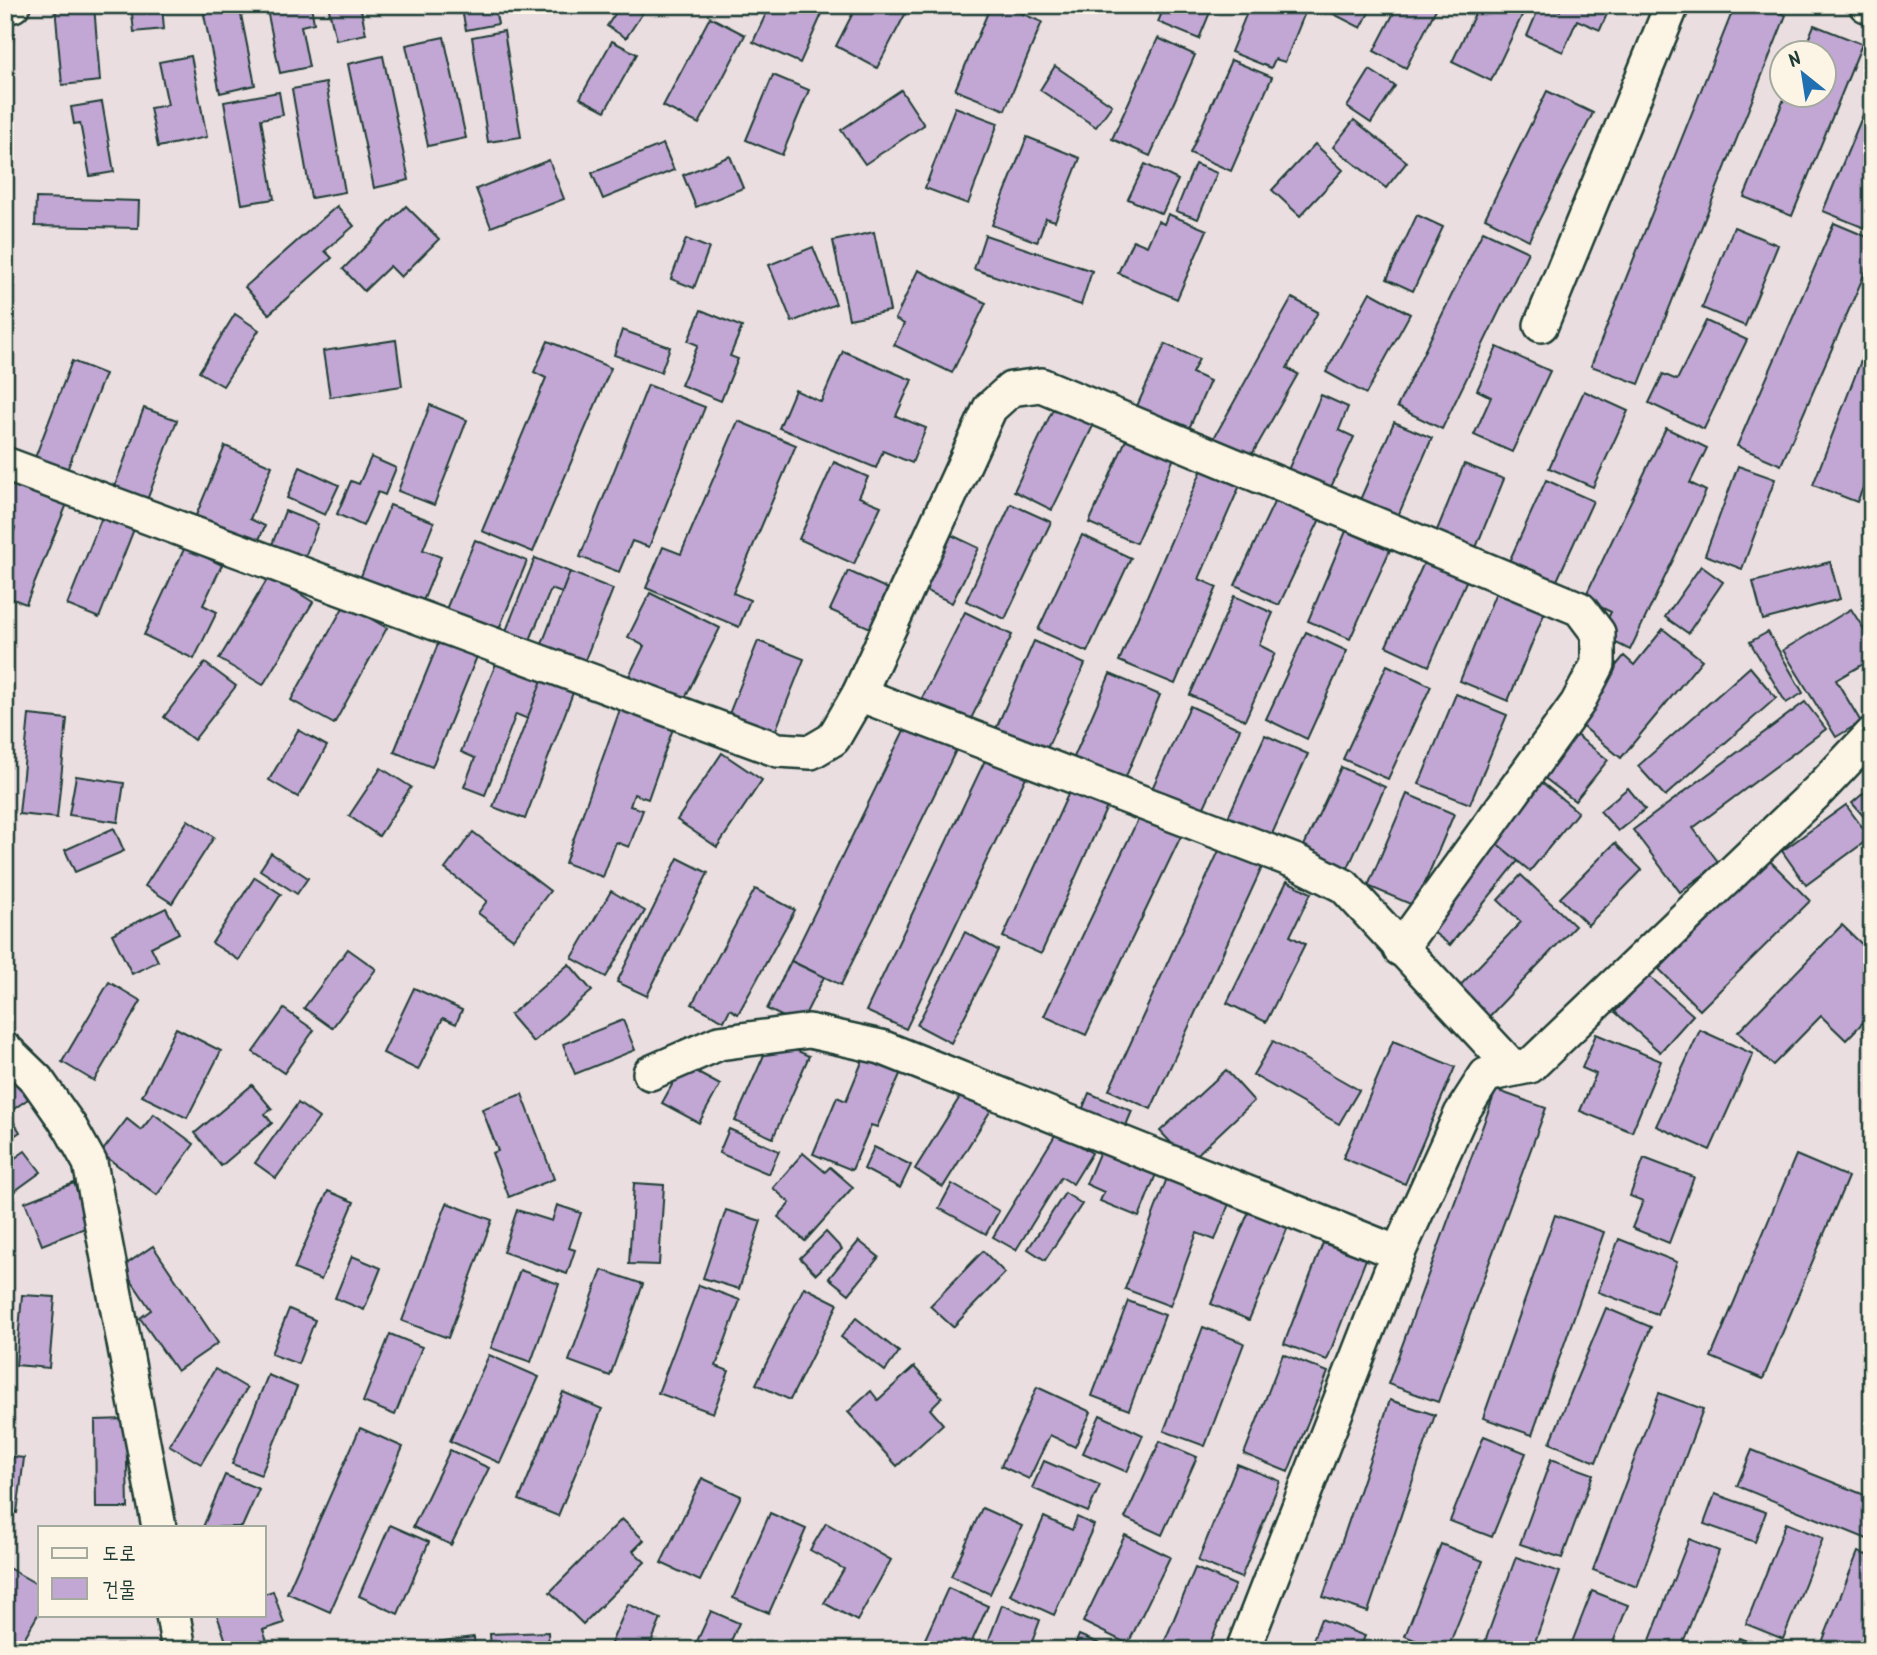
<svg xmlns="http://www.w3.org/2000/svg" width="1877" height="1655" viewBox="0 0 1877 1655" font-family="Kalam,'Poor Story',sans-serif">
<rect width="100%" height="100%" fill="#ebdee0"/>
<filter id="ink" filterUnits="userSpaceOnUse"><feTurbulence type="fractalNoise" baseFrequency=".0143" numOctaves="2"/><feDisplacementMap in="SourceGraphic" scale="14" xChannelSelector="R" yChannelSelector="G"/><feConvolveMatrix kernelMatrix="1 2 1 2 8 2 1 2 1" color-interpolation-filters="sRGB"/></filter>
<g filter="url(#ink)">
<g fill="#c2a7d5" stroke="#1f3d34" stroke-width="2">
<polygon points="94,5 100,81 62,85 55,6"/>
<polygon points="131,5 162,5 164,29 134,32"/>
<polygon points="202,5 259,5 260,11 241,15 255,85 220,93"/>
<polygon points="266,5 311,5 314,23 301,26 309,67 280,73"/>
<polygon points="328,5 360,5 366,34 336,40"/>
<polygon points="461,5 494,5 498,24 466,30"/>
<polygon points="621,5 648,5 626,38 607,26"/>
<polygon points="770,5 826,5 800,63 753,42"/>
<polygon points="857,5 910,5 877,68 836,46"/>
<polygon points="991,5 1002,5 1042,22 1005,110 955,90"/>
<polygon points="1165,5 1213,5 1199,39 1158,22"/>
<polygon points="1250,5 1308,5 1285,62 1275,59 1271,68 1231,52"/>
<polygon points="1321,5 1373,5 1361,28 1320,7"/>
<polygon points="1398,5 1438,5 1406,68 1374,51"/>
<polygon points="1479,5 1527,5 1491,81 1452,62"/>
<polygon points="1540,5 1547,5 1560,11 1563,5 1611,5 1600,30 1577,20 1563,52 1527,36"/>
<polygon points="1735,5 1761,5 1786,15 1639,384 1591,366"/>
<polygon points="710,17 745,35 699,124 663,106"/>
<polygon points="1814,25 1862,44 1792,216 1744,197 1786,94 1825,94 1825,52 1803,52"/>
<polygon points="504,31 521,137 488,142 472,37"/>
<polygon points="5,33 14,35 9,59 5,58"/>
<polygon points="444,37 466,138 428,146 406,45"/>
<polygon points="1158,38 1195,55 1150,156 1112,139"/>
<polygon points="612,41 637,54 605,111 580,98"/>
<polygon points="191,56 207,137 158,147 150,108 168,105 159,62"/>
<polygon points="383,56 409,180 374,188 348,64"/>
<polygon points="1231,60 1272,77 1231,171 1190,153"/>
<polygon points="1055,66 1112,105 1096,127 1040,90"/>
<polygon points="1370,70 1395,86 1371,123 1347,107"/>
<polygon points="773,75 809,90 782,155 746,140"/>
<polygon points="326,83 345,192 311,198 292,89"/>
<polygon points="901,90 924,125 865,164 841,130"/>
<polygon points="1547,91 1593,113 1529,240 1485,218"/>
<polygon points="279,92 283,115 261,119 274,199 242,204 224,102"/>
<polygon points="1872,93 1872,231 1823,211"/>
<polygon points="102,102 114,172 90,176 80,123 74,124 71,107"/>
<polygon points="955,107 998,123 968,204 925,188"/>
<polygon points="1354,120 1407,162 1386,188 1333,147"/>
<polygon points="1027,137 1080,158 1055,221 1046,218 1037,242 992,225"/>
<polygon points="663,144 674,170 603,199 592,173"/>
<polygon points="1315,144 1343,170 1300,216 1272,190"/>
<polygon points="730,156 743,188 696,207 683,175"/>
<polygon points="549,160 564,199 491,227 476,189"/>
<polygon points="1145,164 1178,180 1162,214 1128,199"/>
<polygon points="1195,164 1217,173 1198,219 1176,211"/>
<polygon points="36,198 139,201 138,228 35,226"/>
<polygon points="337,206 354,226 325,251 332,258 269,314 245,287"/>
<polygon points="406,206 439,239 401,277 390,266 364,291 343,269"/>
<polygon points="1168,214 1207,230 1177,299 1118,273 1133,240 1147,246 1158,221 1164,224"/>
<polygon points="1417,215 1443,227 1413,291 1387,279"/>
<polygon points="1834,223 1872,239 1872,257 1781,465 1737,446"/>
<polygon points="1734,227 1778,245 1745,326 1702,308"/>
<polygon points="1483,231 1528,252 1442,429 1397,407"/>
<polygon points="874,232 890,311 849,319 833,241"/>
<polygon points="985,235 1092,271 1081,305 974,269"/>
<polygon points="686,239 709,248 694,288 671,279"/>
<polygon points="813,247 836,304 792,322 769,265"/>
<polygon points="918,270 986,303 952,373 894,345 904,324 895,319"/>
<polygon points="1370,292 1410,314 1366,394 1326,372"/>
<polygon points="1292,298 1318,312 1287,368 1298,374 1246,465 1210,445"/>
<polygon points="701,310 742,327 730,356 738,359 721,401 681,385 698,345 688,341"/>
<polygon points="235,314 259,330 223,386 199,372"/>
<polygon points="1706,321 1747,340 1704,429 1649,403 1663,374 1677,380"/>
<polygon points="622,330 670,347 661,372 614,355"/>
<polygon points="1872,332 1872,467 1857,502 1813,485"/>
<polygon points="396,340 402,386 330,397 323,351"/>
<polygon points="548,341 611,368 533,552 482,531 546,378 534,372"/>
<polygon points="1165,344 1199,359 1192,373 1210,381 1184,440 1132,417"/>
<polygon points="1497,347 1550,371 1512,452 1474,435 1491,397 1477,390"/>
<polygon points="843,351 912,380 896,416 926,428 912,463 883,451 876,468 779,428 795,390 821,402"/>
<polygon points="72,361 105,374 65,475 33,463"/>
<polygon points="648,385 705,407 649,547 632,541 619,572 580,557"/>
<polygon points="1584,391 1628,411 1593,487 1549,468"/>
<polygon points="1321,395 1348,407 1339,430 1354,437 1326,498 1284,479"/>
<polygon points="430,405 467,420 434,505 398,491"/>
<polygon points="1055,405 1094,424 1052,510 1014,491"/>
<polygon points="144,408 177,420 144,508 111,496"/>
<polygon points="738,421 796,445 733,593 750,600 739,627 646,588 663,547 681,554"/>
<polygon points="1394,422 1432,438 1394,525 1356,509"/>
<polygon points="1666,428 1707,448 1690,483 1706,491 1630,650 1600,635 1611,612 1584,599"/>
<polygon points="1128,435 1175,456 1136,543 1089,523"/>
<polygon points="225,446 272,466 250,519 265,526 254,551 192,525"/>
<polygon points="371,457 396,468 385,495 378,492 363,526 337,514 351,481 359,484"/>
<polygon points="834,462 868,477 859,497 881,506 854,564 799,539"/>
<polygon points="1464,464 1504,479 1473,555 1433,540"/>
<polygon points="1738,466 1775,479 1742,569 1705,555"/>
<polygon points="300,467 339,485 325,515 287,498"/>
<polygon points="1203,467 1241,483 1199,579 1217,587 1175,684 1119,661"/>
<polygon points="5,479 67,504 26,604 5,596 5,554 15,528 5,524"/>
<polygon points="1546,480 1593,501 1554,587 1507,566"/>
<polygon points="1277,496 1321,517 1279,605 1235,585"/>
<polygon points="1011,504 1051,522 1005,619 966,601"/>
<polygon points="390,505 434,522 423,550 441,557 421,606 359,581"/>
<polygon points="285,511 318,524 301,567 268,555"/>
<polygon points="102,517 134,529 99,618 67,605"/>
<polygon points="1346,531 1390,550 1350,639 1308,621"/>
<polygon points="945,532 979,548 952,603 919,587"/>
<polygon points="1082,535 1131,558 1087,652 1038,630"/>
<polygon points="475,540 527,561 496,636 444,614"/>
<polygon points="185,547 222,565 203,605 217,612 194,659 144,635"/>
<polygon points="535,558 570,572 562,593 551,589 528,645 504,636"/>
<polygon points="1426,558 1468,577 1429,666 1386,646"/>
<polygon points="1830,562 1840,599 1763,620 1753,582"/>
<polygon points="1701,566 1723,582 1688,633 1665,617"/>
<polygon points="848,571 895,592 877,631 830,610"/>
<polygon points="570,572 613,589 583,665 540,649"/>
<polygon points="270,575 313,602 263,685 219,659"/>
<polygon points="1498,587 1547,607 1508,701 1460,681"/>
<polygon points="650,593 720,628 683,702 629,676 644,646 628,637"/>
<polygon points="1234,596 1273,613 1259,645 1275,653 1245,720 1190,695"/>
<polygon points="345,604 387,628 334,724 291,700"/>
<polygon points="1851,609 1872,642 1872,659 1836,680 1861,722 1836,737 1783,650"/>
<polygon points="965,612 1012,635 968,725 920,702"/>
<polygon points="1663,629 1702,660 1621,758 1573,718 1624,656 1634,665"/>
<polygon points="1306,632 1347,651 1307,739 1266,719"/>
<polygon points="1768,632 1803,693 1786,703 1750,642"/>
<polygon points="440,639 478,654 432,767 394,752"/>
<polygon points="758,641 804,659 775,732 729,714"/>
<polygon points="1034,641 1085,664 1045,753 995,731"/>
<polygon points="497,661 543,678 528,719 516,714 485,795 464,787 475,758 461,752"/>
<polygon points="205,663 236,686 194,740 164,717"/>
<polygon points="1387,665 1431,686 1388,779 1343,759"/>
<polygon points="1750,667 1776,698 1665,796 1638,766"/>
<polygon points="1110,674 1160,695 1122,786 1071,764"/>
<polygon points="543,678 574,690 525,819 493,807"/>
<polygon points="1456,694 1507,715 1470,804 1419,784"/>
<polygon points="1805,702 1826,729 1693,828 1719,863 1680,892 1633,830"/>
<polygon points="622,704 675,723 648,799 634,794 630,806 643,810 629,847 616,842 603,877 565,863"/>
<polygon points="1190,706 1240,729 1200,816 1150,793"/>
<polygon points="29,715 67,719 57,818 19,814"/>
<polygon points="909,720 959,744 841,985 791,961"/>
<polygon points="298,730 327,746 298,797 269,780"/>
<polygon points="1575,734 1608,760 1575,801 1542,776"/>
<polygon points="1265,735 1308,754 1268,843 1225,824"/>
<polygon points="722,753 762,780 717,847 677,820"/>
<polygon points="987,756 1027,775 906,1029 866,1011"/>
<polygon points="1341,767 1385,787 1346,872 1301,852"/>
<polygon points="381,768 411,787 379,836 349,816"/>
<polygon points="76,776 124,783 118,822 69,815"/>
<polygon points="1539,780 1578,812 1530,871 1491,839"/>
<polygon points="1872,786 1872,826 1852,803"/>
<polygon points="1628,788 1645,809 1618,831 1600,811"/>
<polygon points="1070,790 1107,807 1041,954 1003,937"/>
<polygon points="1407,794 1454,814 1415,906 1368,886"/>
<polygon points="1846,805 1870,838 1806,885 1782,851"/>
<polygon points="1141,813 1183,832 1086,1035 1044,1016"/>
<polygon points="188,820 214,837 172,903 145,886"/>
<polygon points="114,828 124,851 75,872 65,850"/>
<polygon points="473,832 550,891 513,939 478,913 487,901 445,869"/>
<polygon points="1491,839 1518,861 1450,945 1423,924"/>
<polygon points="1615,843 1642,870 1588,925 1560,898"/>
<polygon points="1222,844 1264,863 1151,1109 1109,1090"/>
<polygon points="271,853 308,878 297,894 260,870"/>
<polygon points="678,858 708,873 647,996 617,982"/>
<polygon points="1769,860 1810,901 1700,1010 1659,969"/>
<polygon points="1521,875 1575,926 1483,1023 1452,994 1521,922 1498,900"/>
<polygon points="255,877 281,894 239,960 212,943"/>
<polygon points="1287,881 1311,893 1290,936 1305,944 1266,1022 1227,1003"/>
<polygon points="755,889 795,910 738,1014 730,1009 724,1021 692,1004"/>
<polygon points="611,891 645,911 606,977 572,958"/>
<polygon points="166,908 179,933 151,947 158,961 132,974 112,934"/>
<polygon points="1842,925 1872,954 1872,1013 1846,1040 1821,1016 1773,1065 1738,1032"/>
<polygon points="965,932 998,950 951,1043 917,1025"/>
<polygon points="348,949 376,969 332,1028 304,1008"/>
<polygon points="791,961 824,977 800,1025 767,1009"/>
<polygon points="569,964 592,991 533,1042 510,1015"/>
<polygon points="1648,975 1693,1015 1660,1052 1615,1012"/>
<polygon points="109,982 141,1001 94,1081 62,1062"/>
<polygon points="414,988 462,1010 456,1024 443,1018 418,1070 383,1053"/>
<polygon points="284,1009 314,1030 284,1073 253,1052"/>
<polygon points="623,1020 635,1050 575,1074 563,1044"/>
<polygon points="176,1028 221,1051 187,1118 142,1096"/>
<polygon points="1700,1030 1753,1054 1710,1150 1656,1126"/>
<polygon points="1596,1034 1661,1061 1632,1132 1580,1111 1596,1074 1582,1068"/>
<polygon points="771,1039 809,1056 773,1138 735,1121"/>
<polygon points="1273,1041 1359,1090 1339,1124 1253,1075"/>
<polygon points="1393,1041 1455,1067 1405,1184 1343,1158"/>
<polygon points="864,1057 901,1072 877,1127 871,1125 852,1170 813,1154 837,1097 846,1101"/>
<polygon points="683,1065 720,1085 699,1123 662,1103"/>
<polygon points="1226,1070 1254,1101 1189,1162 1160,1131"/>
<polygon points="10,1073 28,1099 8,1113 20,1132 5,1142 5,1077"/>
<polygon points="252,1085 272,1109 265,1114 272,1123 221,1166 195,1133"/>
<polygon points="1496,1090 1546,1108 1438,1402 1388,1384"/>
<polygon points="963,1092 991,1110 943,1187 915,1169"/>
<polygon points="1089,1093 1132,1111 1122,1135 1079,1118"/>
<polygon points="522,1094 554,1179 509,1197 492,1153 498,1151 482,1109"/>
<polygon points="298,1103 319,1118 276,1178 255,1163"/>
<polygon points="154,1114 194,1144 157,1195 101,1153 127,1119 141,1130"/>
<polygon points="729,1129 779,1151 769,1174 719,1153"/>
<polygon points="1057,1132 1092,1153 1073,1184 1061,1177 1016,1250 993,1237"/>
<polygon points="874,1147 911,1165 900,1188 864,1169"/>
<polygon points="25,1151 41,1172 5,1198 5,1165"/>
<polygon points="1100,1151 1156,1174 1139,1217 1100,1201 1104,1192 1086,1184"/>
<polygon points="803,1153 825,1172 830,1167 853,1187 805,1241 778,1217 790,1203 773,1188"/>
<polygon points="1796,1155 1848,1177 1763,1379 1711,1357"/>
<polygon points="1644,1158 1694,1177 1669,1243 1632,1228 1643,1201 1630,1196"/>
<polygon points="1167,1178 1230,1201 1215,1240 1197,1233 1170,1306 1125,1289"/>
<polygon points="74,1183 90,1226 42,1245 25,1202"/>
<polygon points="634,1183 664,1185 659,1265 629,1264"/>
<polygon points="952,1184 999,1211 986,1234 939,1208"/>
<polygon points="328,1191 354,1202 321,1280 294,1269"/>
<polygon points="1065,1193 1082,1204 1045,1260 1028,1249"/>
<polygon points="447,1203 492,1220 448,1338 402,1321"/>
<polygon points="557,1205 581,1213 569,1248 575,1250 567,1274 503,1252 517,1210 552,1221"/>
<polygon points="726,1210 761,1221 739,1289 703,1278"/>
<polygon points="1249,1211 1288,1227 1249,1320 1211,1304"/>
<polygon points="1555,1215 1604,1232 1532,1435 1483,1418"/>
<polygon points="826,1232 842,1249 816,1274 800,1258"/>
<polygon points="1619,1239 1677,1262 1657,1314 1598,1292"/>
<polygon points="859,1241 879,1257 849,1294 829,1278"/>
<polygon points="1323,1243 1366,1259 1327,1360 1284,1344"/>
<polygon points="153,1246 218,1343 177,1371 140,1318 151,1310 122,1267"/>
<polygon points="983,1251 1005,1273 953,1327 930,1306"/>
<polygon points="352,1256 381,1268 364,1310 335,1298"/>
<polygon points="520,1270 559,1284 531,1362 491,1348"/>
<polygon points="602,1270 643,1284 610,1376 569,1361"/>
<polygon points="699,1285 740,1300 716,1366 729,1371 713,1413 658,1393"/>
<polygon points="804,1287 838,1304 790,1400 756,1384"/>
<polygon points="22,1295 55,1297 49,1368 16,1365"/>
<polygon points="1128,1301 1165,1315 1129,1410 1092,1396"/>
<polygon points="1606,1308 1651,1327 1596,1462 1550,1443"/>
<polygon points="289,1309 315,1320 298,1364 271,1354"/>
<polygon points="856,1318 899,1352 885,1371 841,1337"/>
<polygon points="1203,1327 1244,1343 1205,1446 1164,1431"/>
<polygon points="390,1334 422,1347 395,1415 363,1402"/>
<polygon points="1283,1354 1328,1372 1288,1472 1244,1454"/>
<polygon points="489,1355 539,1377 500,1463 450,1441"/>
<polygon points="914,1367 942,1397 930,1409 943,1424 897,1466 848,1412 871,1391 878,1400"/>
<polygon points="215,1369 247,1388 201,1464 169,1445"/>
<polygon points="268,1375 297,1387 261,1475 232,1464"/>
<polygon points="1037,1387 1091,1412 1075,1447 1050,1435 1029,1479 1001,1466"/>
<polygon points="563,1392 602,1409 558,1516 519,1500"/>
<polygon points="1659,1393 1703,1409 1637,1587 1593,1570"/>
<polygon points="1390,1400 1435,1415 1368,1612 1323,1597"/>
<polygon points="1100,1415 1143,1435 1127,1472 1083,1453"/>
<polygon points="126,1419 128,1508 96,1508 95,1420"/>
<polygon points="360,1428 403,1447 330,1612 287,1593"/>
<polygon points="1484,1436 1526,1453 1492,1537 1450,1521"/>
<polygon points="1160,1441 1197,1457 1162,1535 1125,1518"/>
<polygon points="450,1450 489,1468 451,1545 413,1527"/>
<polygon points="1752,1450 1872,1498 1872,1541 1737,1486"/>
<polygon points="5,1456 24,1458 17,1513 5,1511"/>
<polygon points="1551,1459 1593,1474 1562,1558 1520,1544"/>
<polygon points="1044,1461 1100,1485 1088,1512 1032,1488"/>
<polygon points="1237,1464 1280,1481 1241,1578 1198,1561"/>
<polygon points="225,1475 259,1489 242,1527 203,1527"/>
<polygon points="702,1478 741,1496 700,1581 661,1563"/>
<polygon points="1715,1494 1766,1512 1755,1542 1704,1524"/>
<polygon points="982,1508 1022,1526 990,1594 951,1576"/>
<polygon points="770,1513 806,1529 769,1613 733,1598"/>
<polygon points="1044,1517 1072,1530 1077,1517 1094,1525 1054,1615 1010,1595"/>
<polygon points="622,1519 644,1540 633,1551 645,1562 583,1624 550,1592"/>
<polygon points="826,1523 891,1560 857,1621 824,1603 844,1569 810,1550"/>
<polygon points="1786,1523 1823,1538 1783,1639 1746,1624"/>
<polygon points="390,1525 429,1542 398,1614 359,1596"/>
<polygon points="1125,1535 1170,1557 1128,1644 1083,1622"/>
<polygon points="1689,1539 1719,1551 1680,1650 1651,1650 1647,1648"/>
<polygon points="1441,1544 1483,1561 1447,1650 1439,1650 1405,1636"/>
<polygon points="1858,1552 1872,1557 1872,1650 1819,1650"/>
<polygon points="1516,1557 1560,1572 1532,1650 1482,1650"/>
<polygon points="5,1566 40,1586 40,1611 22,1642 5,1632"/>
<polygon points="1195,1568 1235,1585 1207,1650 1161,1650"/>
<polygon points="948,1588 988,1606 968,1650 920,1650"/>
<polygon points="273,1591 284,1623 263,1630 269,1647 262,1650 229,1650 217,1615 264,1615 264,1594"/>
<polygon points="1592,1591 1628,1605 1610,1650 1569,1650"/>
<polygon points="628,1604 661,1619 648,1650 608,1650"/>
<polygon points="1002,1605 1040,1620 1029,1650 985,1650"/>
<polygon points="711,1611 739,1623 727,1650 693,1650"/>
<polygon points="1321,1619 1365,1636 1359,1650 1309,1650"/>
<polygon points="548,1632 549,1650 491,1650 490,1634"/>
<polygon points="1079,1635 1114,1650 1073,1650"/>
<polygon points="474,1637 475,1650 376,1650"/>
<polygon points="1739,1638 1769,1650 1734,1650"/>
</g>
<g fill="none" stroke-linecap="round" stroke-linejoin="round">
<g stroke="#1f3d34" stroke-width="38">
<g id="street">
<polyline points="1866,5 1872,7"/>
<polyline points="5,7 13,5"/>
<polyline points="1541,325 1672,5"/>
<polyline points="5,464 778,750 811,752 833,739 859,694 990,408 1011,389 1041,385 1580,609 1598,633 1598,664 1577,704 1400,949"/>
<polyline points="859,694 1297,862 1344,886 1514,1069"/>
<polyline points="5,1049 37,1080 70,1127 90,1163 159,1527"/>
<polyline points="650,1073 719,1043 809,1031 881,1047 1398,1253"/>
<polyline points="173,1615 179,1650"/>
<polyline points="1243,1650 1398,1253 1461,1114 1486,1075 1530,1066 1819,790 1872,734"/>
</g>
</g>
<use href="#street" stroke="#fcf5e5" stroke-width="33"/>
</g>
</g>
<rect width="1877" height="1655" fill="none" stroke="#fcf5e5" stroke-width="28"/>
<rect x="14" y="14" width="1849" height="1627" fill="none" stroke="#1f3d34" stroke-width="2.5" filter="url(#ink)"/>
<rect x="38" y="1526" width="228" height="91" fill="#fcf5e5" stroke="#a4ab9e" stroke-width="2"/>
<rect x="52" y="1548" width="35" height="10" fill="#fcf5e5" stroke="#a4ab9e" stroke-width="2"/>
<text x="102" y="1560" font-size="21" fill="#1f3d34">도로</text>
<rect x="52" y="1578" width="35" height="21" fill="#c2a7d5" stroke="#a4ab9e" stroke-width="2"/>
<text x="102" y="1596" font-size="21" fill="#1f3d34">건물</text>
<g transform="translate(1803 74) rotate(330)"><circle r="33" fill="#fcf5e5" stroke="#a4ab9e" stroke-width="2"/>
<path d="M0-5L12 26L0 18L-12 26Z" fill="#1f6fb2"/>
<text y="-10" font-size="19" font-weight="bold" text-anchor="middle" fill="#1f3d34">N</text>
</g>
</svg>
